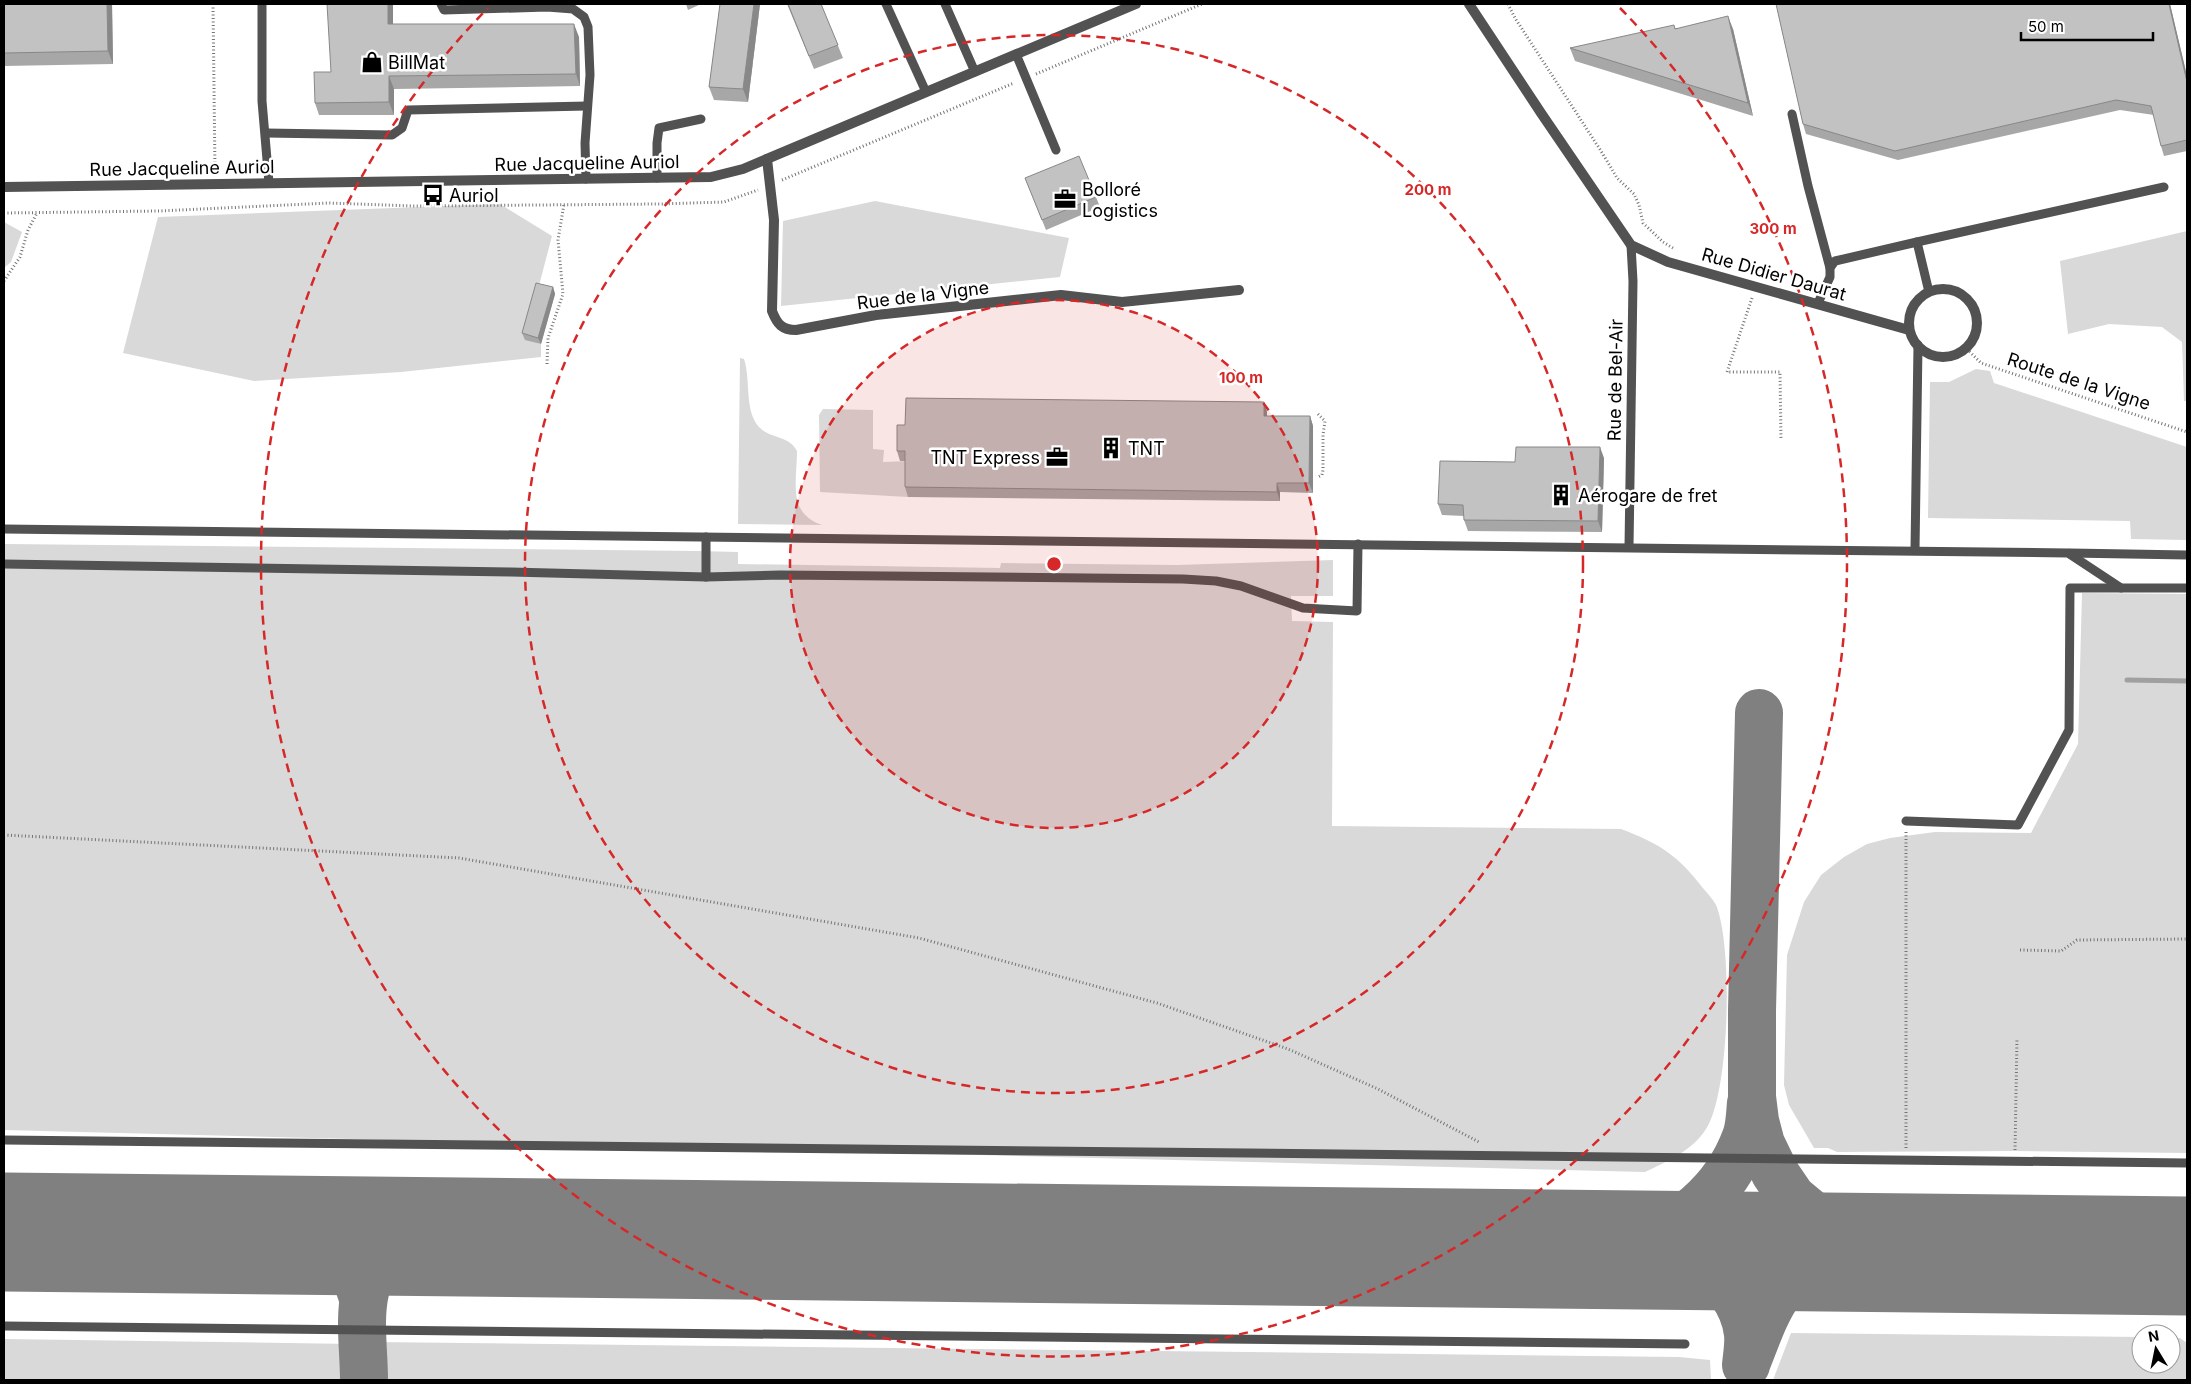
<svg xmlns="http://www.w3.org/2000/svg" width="2191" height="1384" viewBox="0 0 2191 1384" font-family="Inter,sans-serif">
<rect width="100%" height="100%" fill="#fff"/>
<g fill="#d9d9d9">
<polygon points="875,201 1069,238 1060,277 781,306 783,221"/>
<polygon points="500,204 552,236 525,339 541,344 541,357 401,372 254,381 123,353 158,217"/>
<polygon points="4,222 22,232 11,262 4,268"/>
<polygon points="2187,231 2187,401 2184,401 2182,342 2162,327 2109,324 2068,334 2060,261"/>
<path d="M740,358L744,359C751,380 744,410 759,427C770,439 789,435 797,451C797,482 787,513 822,525L738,524Z"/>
<polygon points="1976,369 1990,371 1994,383 2187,447 2187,540 2131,539 2130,521 1928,518 1930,382 1949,382"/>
<polygon points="823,409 873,410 873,449 884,450 883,462 909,461 908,484 904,487 908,488 908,497 820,492 819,415"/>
<path d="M4,544L698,551L738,552V564L1000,568L1001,563L1177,565L1333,560V596H1291L1292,621L1333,622L1332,826L1621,829C1658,843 1678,855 1702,887C1707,893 1713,899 1716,905C1733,945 1730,1092 1706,1129C1692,1151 1668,1161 1645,1172L4,1130Z"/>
<polygon points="2082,593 2187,594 2187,1153 2015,1151 1837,1152 1828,1148 1814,1148 1789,1105 1784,1085 1787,955 1804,902 1821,875 1844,857 1867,844 1890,838 1935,832 2031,833 2078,744"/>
<polygon points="1791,1333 2141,1337 2141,1364 2171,1364 2171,1338 2180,1338 2187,1343 2187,1380 1773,1380"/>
<polygon points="4,1339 353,1344 353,1380 4,1380"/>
<polygon points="374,1342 1679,1357 1710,1360 1711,1380 374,1380"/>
</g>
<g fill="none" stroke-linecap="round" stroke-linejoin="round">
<polyline stroke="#a0a0a0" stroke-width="5" points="2127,680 2187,681"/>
<g stroke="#808080" stroke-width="48">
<polyline points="1759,713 1752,1011 1752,1097 1755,1121 1761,1144 1775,1173 1792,1198 1810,1213 1846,1236 1912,1255"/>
<path d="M303,1236C342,1252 350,1256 363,1298"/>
<path d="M1492,1250C1520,1249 1548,1248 1576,1247C1591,1246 1607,1247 1622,1244C1679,1232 1726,1192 1746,1137C1750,1126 1750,1113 1751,1103"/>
<path d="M1618,1253C1642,1254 1672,1251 1694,1260C1722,1273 1745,1304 1748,1334C1749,1344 1747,1355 1746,1365"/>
<polyline points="2156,1259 2187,1265"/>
<path d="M1748,1359C1765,1316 1779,1267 1832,1258C1850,1255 1868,1256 1886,1256"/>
<path d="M364,1380C364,1333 349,1270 401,1245C410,1241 422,1240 431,1237"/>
</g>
<polyline stroke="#808080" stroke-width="119" points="4,1232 2187,1256"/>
<g stroke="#747474" stroke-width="3" stroke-dasharray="1 2.5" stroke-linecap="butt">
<polyline points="213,4 215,171"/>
<polyline points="1508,4 1515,18 1601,151 1617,178 1634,194 1639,205 1643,223 1663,242 1673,248 1673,250"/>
<polyline points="1036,74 1202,4"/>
<polyline points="782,180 1014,83"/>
<polyline points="4,213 159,211 329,203 414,206 659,204 724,202 758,190"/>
<polyline points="4,281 20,257 28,230 37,213"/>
<polyline points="1752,298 1727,372 1780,372 1781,440"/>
<polyline points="1967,349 1981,363 2187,432"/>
<polyline points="547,364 548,338 563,294 558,240 564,204"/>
<polyline points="1318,414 1325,421 1323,435 1323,470 1322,475 1318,477"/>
<polyline points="4,835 459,858 919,938 1157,1003 1288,1049 1378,1089 1479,1142"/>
<polyline points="2020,950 2061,951 2077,940 2187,939"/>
<polyline points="1906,1148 1906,832"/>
<polyline points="2015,1150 2017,1038"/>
</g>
<g stroke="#525252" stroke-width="9">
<polyline points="262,4 262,101 269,183"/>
<polyline points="441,4 444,10 547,7 573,9 584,17 588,27 590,75 585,143 586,179"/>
<polyline points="886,4 926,92"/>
<polyline points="945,4 975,72"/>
<polyline points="1016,54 1056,150"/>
<polyline points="1792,114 1808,186 1830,268"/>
<polyline points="266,133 392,135 402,128 408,110 587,106"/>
<polyline points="657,178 657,143 659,128 701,119"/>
<polyline points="1929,292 1917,242 2164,187"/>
<polyline points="1818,303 1830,277 1830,268 1835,261 1917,242"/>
<polyline points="4,529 2068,553 2121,588 2187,588"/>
<polyline points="706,537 706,577"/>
<polyline points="1629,547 1633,281 1631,245"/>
<polyline points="1915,550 1918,345"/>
<polyline points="2070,553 2187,555"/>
<polyline points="4,564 511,572 706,577 780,575 1183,579 1216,581 1241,586 1303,608 1357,611 1358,544"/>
<polyline points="1906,821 2018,825 2069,730 2070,588 2121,588"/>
<polyline points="4,1140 2187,1163"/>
<polyline points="4,1326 1685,1344"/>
</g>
<g stroke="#525252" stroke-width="10">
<polyline points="1469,4 1541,113 1631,245 1668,262 1909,330"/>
<path d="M767,159L774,220L772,311C777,324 782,330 796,330L876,315L1061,295L1122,302L1239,290"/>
<circle cx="1943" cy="323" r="34"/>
</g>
<polyline stroke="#525252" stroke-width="10" points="4,187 711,177 743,169 1136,4"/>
</g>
<g fill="#a7a7a7">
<polygon points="4,4 112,4 113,64 4,66"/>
<polygon points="393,4 393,24 579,37 580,86 394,89 394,115 319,115 315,103"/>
<polygon points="686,4 701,4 688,10"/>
<polygon points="720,4 760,4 748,102 714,100 709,87"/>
<polygon points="787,4 821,4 843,58 814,69"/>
<polygon points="1776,4 2170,4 2187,76 2187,151 2164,156 2161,146 2154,115 2120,110 1898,160 1806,134 1803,124"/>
<polygon points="1675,28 1733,29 1753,116 1575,61 1570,48"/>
<polygon points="1025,178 1096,197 1100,207 1046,230"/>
<polygon points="553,287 555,294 541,344 525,340 522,333"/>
<polygon points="1264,402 1267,412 1267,416 1310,416 1313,426 1313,493 1280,492 1280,501 908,497 905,487 905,461 900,461 897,451 905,425"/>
<polygon points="1604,458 1602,532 1468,531 1464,520 1464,516 1442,515 1438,504 1515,462"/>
</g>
<g fill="#888">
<polygon points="107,4 112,4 113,64 108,51"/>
<polygon points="388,4 393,4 393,37 388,24"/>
<polygon points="754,4 760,4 748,102 743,89"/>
<polygon points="2169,4 2170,4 2187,76 2187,82"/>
<polygon points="1728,16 1733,29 1753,116 1748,103"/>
<polygon points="574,24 579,37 580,86 576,74"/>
<polygon points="389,76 394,89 394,115 389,102"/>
<polygon points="553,287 555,294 541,344 538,338"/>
<polygon points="1264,402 1267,412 1267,425 1264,416"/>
<polygon points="1310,416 1313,426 1313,493 1309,483"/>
<polygon points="1600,447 1604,458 1602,532 1598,521"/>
<polygon points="1277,483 1280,492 1280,501 1277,492"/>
</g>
<g fill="#c2c2c2" stroke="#888">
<polygon points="4,4 107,4 108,51 4,53"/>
<polygon points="327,4 388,4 388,24 574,24 576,74 389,76 389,102 315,103 314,72 331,72"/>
<polygon points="720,4 754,4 743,89 709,87"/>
<polygon points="788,4 821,4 838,45 809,56"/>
<polygon points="1776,4 2169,4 2187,82 2187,140 2161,146 2151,106 2116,100 1895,151 1803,124"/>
<polygon points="1728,16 1748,103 1570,48 1674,25 1675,29"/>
<polygon points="1079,156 1096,197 1042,220 1025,178"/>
<polygon points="536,283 553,287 538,338 522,333"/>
<polygon points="906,398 1264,402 1264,416 1310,416 1309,483 1277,483 1277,492 905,487 905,451 897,451 897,425 905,425"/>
<polygon points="1516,447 1600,447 1598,521 1464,520 1463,505 1438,504 1440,461 1515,462"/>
</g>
<circle cx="1054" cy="564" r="264" fill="#d62828" fill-opacity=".12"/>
<g fill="none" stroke="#d62828" stroke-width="2.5" stroke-dasharray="9 6">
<circle cx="1054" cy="564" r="264"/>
<circle cx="1054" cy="564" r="529"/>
<path d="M1620 8A793 793 0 1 1 488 8"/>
</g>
<defs>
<g id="shop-bare" transform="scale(1.725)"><path d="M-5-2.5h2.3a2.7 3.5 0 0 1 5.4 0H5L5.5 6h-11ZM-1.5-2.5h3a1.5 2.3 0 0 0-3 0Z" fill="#000" stroke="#fff" stroke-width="2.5" paint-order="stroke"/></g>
<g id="bus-bare" transform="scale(1.725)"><path d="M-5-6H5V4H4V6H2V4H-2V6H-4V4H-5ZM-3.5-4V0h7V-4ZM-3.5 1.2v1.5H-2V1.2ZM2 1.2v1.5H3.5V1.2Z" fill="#000" stroke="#fff" stroke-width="2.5" paint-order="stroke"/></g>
<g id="office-bare" transform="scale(1.725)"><path d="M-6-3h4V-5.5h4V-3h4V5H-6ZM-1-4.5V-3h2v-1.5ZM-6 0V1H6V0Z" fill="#000" stroke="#fff" stroke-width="2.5" paint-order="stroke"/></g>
<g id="building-bare" transform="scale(1.725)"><path d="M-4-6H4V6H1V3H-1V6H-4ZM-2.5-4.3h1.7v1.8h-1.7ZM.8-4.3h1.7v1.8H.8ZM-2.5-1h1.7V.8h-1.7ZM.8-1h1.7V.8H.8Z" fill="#000" stroke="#fff" stroke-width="2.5" paint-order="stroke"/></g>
</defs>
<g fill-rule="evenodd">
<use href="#shop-bare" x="372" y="62"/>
<use href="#bus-bare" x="433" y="195"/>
<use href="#office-bare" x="1065" y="199"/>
<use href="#building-bare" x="1111" y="448"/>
<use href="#office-bare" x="1057" y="457"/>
<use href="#building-bare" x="1561" y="495"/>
</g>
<g text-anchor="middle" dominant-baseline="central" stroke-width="5" stroke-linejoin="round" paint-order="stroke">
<g font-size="18" fill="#000" stroke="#fff" text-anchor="start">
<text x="388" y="62">BillMat</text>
<text x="1082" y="189">Bolloré<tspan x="1082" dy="21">Logistics</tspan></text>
<text x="449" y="195">Auriol</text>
<text x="1128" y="448">TNT</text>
<text x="1040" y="457" text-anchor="end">TNT Express</text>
<text x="1578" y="495">Aérogare de fret</text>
</g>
<g font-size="18" fill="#000" stroke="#fff">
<text transform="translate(587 163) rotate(-1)">Rue Jacqueline Auriol</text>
<text transform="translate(182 168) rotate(-1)">Rue Jacqueline Auriol</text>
<text transform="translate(1774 274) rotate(16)">Rue Didier Daurat</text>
<text transform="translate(923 295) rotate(-7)">Rue de la Vigne</text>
<text transform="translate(1615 380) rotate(-89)">Rue de Bel-Air</text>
<text transform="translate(2079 381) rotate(18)">Route de la Vigne</text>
</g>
</g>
<circle cx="1054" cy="564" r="8" fill="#d62828" stroke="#fff" stroke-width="2.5"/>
<g font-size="15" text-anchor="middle" font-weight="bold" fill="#d62828" stroke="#fff" stroke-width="5" stroke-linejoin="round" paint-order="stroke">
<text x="1428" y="195">200 m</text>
<text x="1773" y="234">300 m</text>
<text x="1241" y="383">100 m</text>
</g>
<rect width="2191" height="1384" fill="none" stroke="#000000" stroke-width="10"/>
<g transform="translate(2156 1349) rotate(350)"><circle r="24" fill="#ffffff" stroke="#999999"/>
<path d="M0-4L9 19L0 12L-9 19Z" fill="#000000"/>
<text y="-8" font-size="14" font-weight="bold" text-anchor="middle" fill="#000000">N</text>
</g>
<path d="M2021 32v8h132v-8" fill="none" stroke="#000000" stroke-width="2.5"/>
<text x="2028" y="32" font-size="15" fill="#000000" stroke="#ffffff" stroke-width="4" paint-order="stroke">50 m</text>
</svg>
